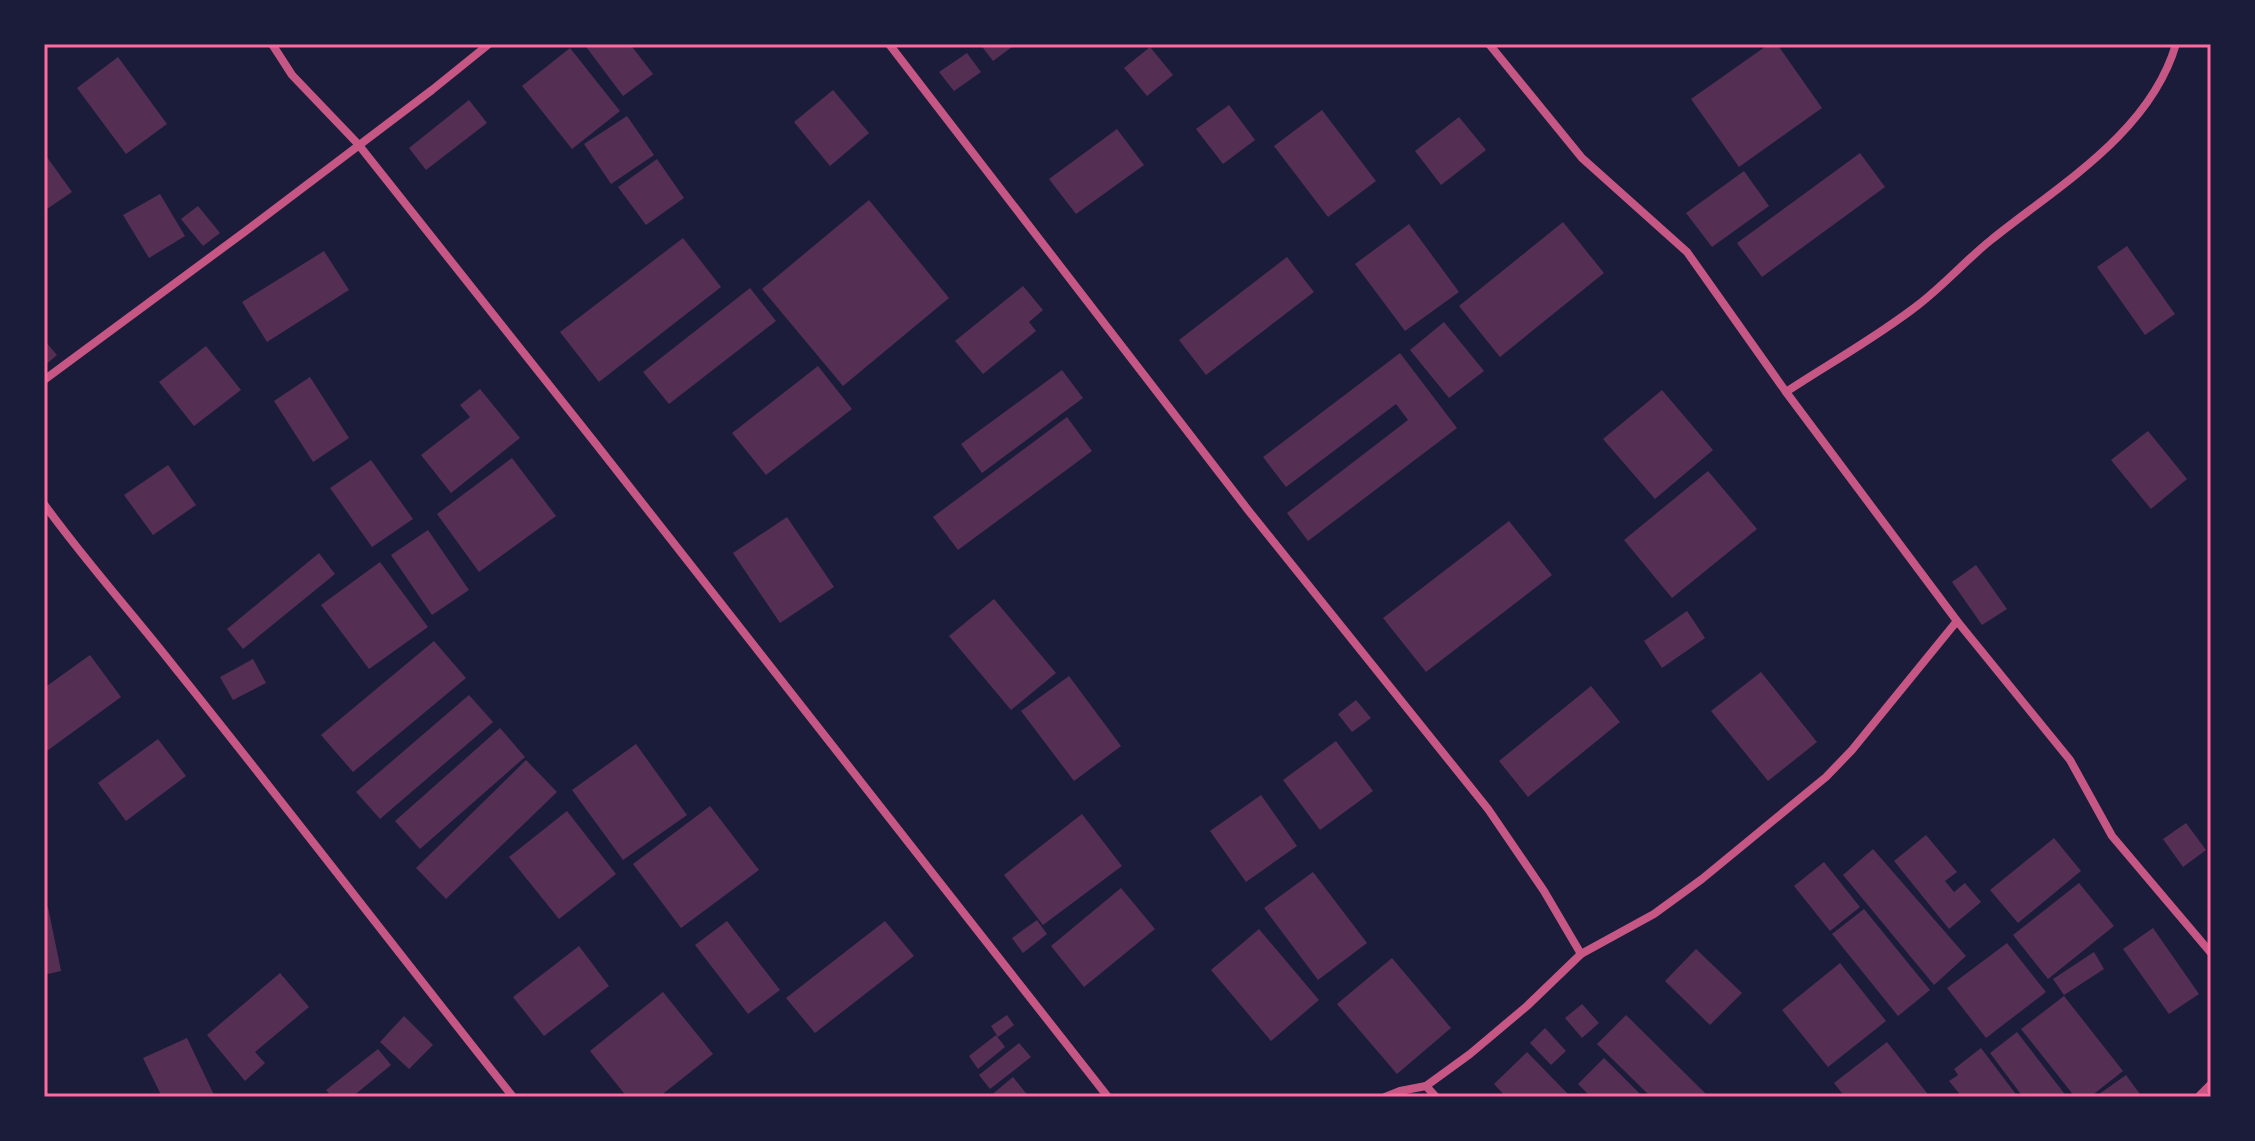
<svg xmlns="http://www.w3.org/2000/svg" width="2255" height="1141" viewBox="0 0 2255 1141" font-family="'Public Sans',sans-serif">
<rect width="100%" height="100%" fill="#1b1b3a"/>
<g fill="#542f53">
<polygon points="584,44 630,44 653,74 623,96"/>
<polygon points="980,44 1016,44 993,61"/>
<polygon points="1769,44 1777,44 1822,108 1739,167 1691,99"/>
<polygon points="1150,47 1173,75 1147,96 1124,68"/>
<polygon points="570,48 620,111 572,149 522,86"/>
<polygon points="967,53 981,72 954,91 939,72"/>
<polygon points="118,57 167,124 126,154 77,88"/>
<polygon points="833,90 869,133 830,166 794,122"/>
<polygon points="469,100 487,123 426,170 409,148"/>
<polygon points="1229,105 1255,140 1223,164 1196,129"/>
<polygon points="1322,110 1376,181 1328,217 1274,146"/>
<polygon points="627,116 654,155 611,184 584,144"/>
<polygon points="1459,117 1486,150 1441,185 1415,151"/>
<polygon points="1117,129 1144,165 1076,214 1049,179"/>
<polygon points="44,153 72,192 44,211"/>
<polygon points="1860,153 1885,187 1762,277 1737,243"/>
<polygon points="657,159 684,198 646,225 618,187"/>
<polygon points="1744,171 1769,206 1712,247 1686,213"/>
<polygon points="160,194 185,236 149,258 123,215"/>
<polygon points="869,200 949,298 843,386 762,289"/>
<polygon points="198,206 220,233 203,246 181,219"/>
<polygon points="1563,222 1604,273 1500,357 1459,306"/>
<polygon points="1409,224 1459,292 1405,331 1355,264"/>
<polygon points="683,238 721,287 599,382 560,332"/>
<polygon points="2127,246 2175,314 2145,335 2097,267"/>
<polygon points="324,251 349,290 267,342 242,302"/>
<polygon points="1287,257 1314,292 1206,375 1179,340"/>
<polygon points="1023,286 1043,310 1029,322 1036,331 983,374 955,341"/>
<polygon points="750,288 776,321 669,404 643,372"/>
<polygon points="1444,322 1484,371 1449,398 1410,350"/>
<polygon points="44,340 57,355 44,366"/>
<polygon points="206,346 241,390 194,426 159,382"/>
<polygon points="1400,353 1457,428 1308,541 1287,513 1408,420 1396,404 1286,487 1263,457"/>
<polygon points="818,366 852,409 766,475 732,433"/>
<polygon points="1062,370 1083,398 982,473 961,444"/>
<polygon points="310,377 349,438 313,462 274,401"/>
<polygon points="480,389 520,438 451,493 421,455 470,417 460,405"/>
<polygon points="1662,390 1713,450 1655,499 1603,439"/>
<polygon points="1067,417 1092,451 958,550 933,517"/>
<polygon points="2148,431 2187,479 2151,509 2111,460"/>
<polygon points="512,458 556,516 479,572 437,514"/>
<polygon points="371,460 413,519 372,547 330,488"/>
<polygon points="168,465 196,505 153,535 124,495"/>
<polygon points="1708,471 1757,529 1672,598 1624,540"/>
<polygon points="787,517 834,587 780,623 733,553"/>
<polygon points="1509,521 1552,575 1426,672 1383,618"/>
<polygon points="428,530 469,590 432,615 391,555"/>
<polygon points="319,553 335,574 243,649 227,629"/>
<polygon points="380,562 428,627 369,669 321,605"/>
<polygon points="1976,565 2007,609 1982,625 1952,582"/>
<polygon points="994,599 1056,673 1011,710 949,636"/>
<polygon points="1687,611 1705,638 1662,668 1644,641"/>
<polygon points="434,641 466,678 353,772 321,735"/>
<polygon points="90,655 121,697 44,753 44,688"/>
<polygon points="253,659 266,683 233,700 220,677"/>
<polygon points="1761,672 1817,742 1768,781 1711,711"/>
<polygon points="1069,676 1121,746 1074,781 1021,711"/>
<polygon points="1591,686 1620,722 1528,797 1499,761"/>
<polygon points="469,695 493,722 380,819 356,792"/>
<polygon points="1356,700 1371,718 1352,732 1338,714"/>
<polygon points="500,728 525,757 420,849 395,821"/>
<polygon points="158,739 186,776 126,821 98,783"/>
<polygon points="1336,741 1373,791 1320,830 1283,780"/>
<polygon points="636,744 687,815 623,860 572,790"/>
<polygon points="526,760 557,792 446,899 416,868"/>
<polygon points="1261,795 1297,846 1246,882 1210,831"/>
<polygon points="710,806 759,870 681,928 633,864"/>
<polygon points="567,811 616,874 559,919 509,857"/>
<polygon points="1082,814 1122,866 1043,925 1004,875"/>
<polygon points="2186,823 2206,850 2183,867 2163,839"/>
<polygon points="1926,835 1957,872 1945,881 1954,892 1965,883 1981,902 1949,929 1894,861"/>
<polygon points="2054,838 2081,871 2018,923 1990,890"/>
<polygon points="1873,849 1966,956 1934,985 1843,875"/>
<polygon points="1824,862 1860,907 1830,931 1794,886"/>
<polygon points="1313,872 1367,943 1318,980 1264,908"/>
<polygon points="2079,883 2114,926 2048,979 2013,935"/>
<polygon points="1121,888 1155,929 1084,987 1051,946"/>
<polygon points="48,907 61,971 44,975 44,908"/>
<polygon points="1864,909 1930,990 1898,1016 1832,934"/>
<polygon points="1037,920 1047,934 1023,953 1012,938"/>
<polygon points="727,921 780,990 748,1014 695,945"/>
<polygon points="885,921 914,956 815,1033 786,998"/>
<polygon points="2153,928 2199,994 2169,1014 2123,949"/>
<polygon points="1259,929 1319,1000 1271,1041 1211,970"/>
<polygon points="2007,943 2046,992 1986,1038 1947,988"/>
<polygon points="579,946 609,986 544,1036 513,997"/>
<polygon points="1696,949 1742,993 1710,1025 1665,981"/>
<polygon points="2094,952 2104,969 2064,995 2053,979"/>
<polygon points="1392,958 1451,1028 1397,1074 1337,1004"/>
<polygon points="1840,963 1886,1021 1828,1067 1782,1010"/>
<polygon points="280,973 309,1007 255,1052 265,1063 245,1081 207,1035"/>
<polygon points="663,992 713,1054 659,1097 627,1097 590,1051"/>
<polygon points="2064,996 2123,1071 2090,1097 2075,1097 2021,1029"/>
<polygon points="1582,1004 1599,1023 1582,1038 1565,1018"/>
<polygon points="1007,1015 1014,1025 998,1037 991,1026"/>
<polygon points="1626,1015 1709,1097 1651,1097 1597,1044"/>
<polygon points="404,1016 433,1045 409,1069 380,1042"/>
<polygon points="1545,1028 1566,1051 1551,1065 1530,1043"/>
<polygon points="2017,1032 2067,1097 2023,1097 1990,1053"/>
<polygon points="996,1035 1005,1047 978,1069 969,1056"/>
<polygon points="187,1038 215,1097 162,1097 143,1058"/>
<polygon points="1887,1042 1930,1097 1845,1097 1834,1083"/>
<polygon points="1019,1043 1031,1057 990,1089 979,1075"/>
<polygon points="1981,1048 2018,1097 1962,1097 1949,1081 1958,1075 1954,1069"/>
<polygon points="378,1049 391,1065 352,1097 332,1097 326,1090"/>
<polygon points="1527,1052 1569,1095 1567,1097 1506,1097 1494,1084"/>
<polygon points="1604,1058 1643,1097 1591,1097 1578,1084"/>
<polygon points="2126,1075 2142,1097 2095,1097"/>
<polygon points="1013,1077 1029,1097 989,1097"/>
</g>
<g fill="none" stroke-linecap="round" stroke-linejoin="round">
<g stroke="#c65784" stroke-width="8">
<polyline points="272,44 292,75 358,144 596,444 1108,1097"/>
<polyline points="889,44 1248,510 1488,809 1544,891 1581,954"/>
<polyline points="1489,44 1582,158 1687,252 1786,392 1957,621 2070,760 2112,836 2211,953"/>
<polyline points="44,380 243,233 432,90 489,44"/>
<path d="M1786,392C1830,363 1877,337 1918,305C1944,285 1966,260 1991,240C2059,185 2150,133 2176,44"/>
<path d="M44,504C85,561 133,614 176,669C290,811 400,955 513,1097"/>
<polyline points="1426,1086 1436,1097"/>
<polyline points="1385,1097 1400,1091 1426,1086 1470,1054 1527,1006 1581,954 1654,914 1702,879 1826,777 1852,750 1957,621"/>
<polyline points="2198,1097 2211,1084"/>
</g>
</g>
<rect width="2255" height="1141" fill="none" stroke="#1b1b3a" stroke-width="92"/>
<rect x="46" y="46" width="2163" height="1049" fill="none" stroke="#ff6b9d" stroke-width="3"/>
</svg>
